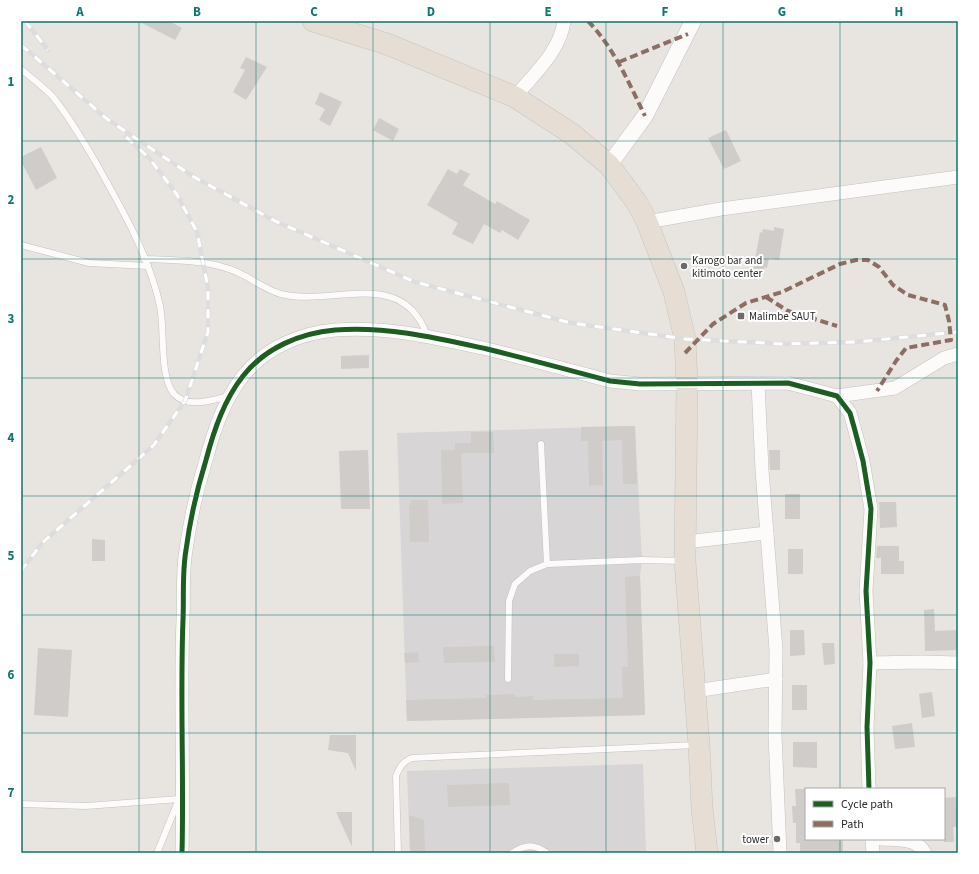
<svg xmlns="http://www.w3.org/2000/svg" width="979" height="874" viewBox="0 0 979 874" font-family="'Source Sans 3',sans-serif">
<rect width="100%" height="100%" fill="#e8e4e0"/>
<g fill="#d8d5d7">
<polygon points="635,426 642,560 640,576 645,715 407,721 397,433"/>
<polygon points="643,764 646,853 410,853 407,771"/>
</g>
<g fill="#cfccca">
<polygon points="138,21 169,21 182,28 175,40"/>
<polygon points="246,57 267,67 246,100 233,92 245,70 240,68"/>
<polygon points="320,92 342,102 330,126 319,120 325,109 315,104"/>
<polygon points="379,118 399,129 393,141 373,130"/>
<polygon points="726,130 741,161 724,169 708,138"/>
<polygon points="41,147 57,178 36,190 21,161 21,157"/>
<polygon points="448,169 457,174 460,169 470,174 463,185 495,204 497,201 530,220 518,240 502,230 500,233 484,224 473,244 452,234 458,223 427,205"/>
<polygon points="774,227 784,229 779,260 769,258 767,268 764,267 764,271 753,270 760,232 762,233 763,229 774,231"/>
<polygon points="369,355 369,368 341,369 341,356"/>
<polygon points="635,426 637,484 623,484 622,440 602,441 603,485 589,486 588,441 581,441 581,427"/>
<polygon points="471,432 493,432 494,453 461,453 463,503 442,504 441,450 455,450 455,443 471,443"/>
<polygon points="368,450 370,509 341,509 339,451"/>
<polygon points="769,450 780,450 780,470 770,470"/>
<rect x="785" y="494" width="15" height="25"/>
<polygon points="411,500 428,500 429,542 410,542 409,505 411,505"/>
<polygon points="879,502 896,502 897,527 880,528"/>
<polygon points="92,539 105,540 105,561 92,561"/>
<polygon points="877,546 899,546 899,561 904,561 904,574 881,574 881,558 876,558"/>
<rect x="788" y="549" width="15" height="25"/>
<polygon points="640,576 645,715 407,721 406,700 486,698 486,695 515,694 515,697 533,696 533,700 623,698 622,667 628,667 625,577"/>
<polygon points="934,609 935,631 958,630 958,650 925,651 924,610"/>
<polygon points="790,630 804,630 805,655 790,656"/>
<polygon points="822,643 834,643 835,664 824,665"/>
<polygon points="494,646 495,662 444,663 443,647"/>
<polygon points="38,648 72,650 68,717 34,715"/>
<polygon points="418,652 419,662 405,663 404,653"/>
<polygon points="554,654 579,654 579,666 554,667"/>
<rect x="792" y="685" width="15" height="25"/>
<polygon points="932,692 935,716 922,718 919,694"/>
<polygon points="912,723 915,747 895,749 892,726"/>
<polygon points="330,735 356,735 356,771 348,753 328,750"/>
<polygon points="793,742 817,742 817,768 793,767"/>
<polygon points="509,783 510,805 448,807 447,785"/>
<polygon points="795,789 806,789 806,839 843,839 843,853 800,853 800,843 796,843 796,823 793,823 792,806 796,806"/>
<polygon points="956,797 958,827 953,827 954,842 944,842 944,798"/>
<polygon points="336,812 352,812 352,847"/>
<polygon points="409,815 424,820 425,853 410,853"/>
</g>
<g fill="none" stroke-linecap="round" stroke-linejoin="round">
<g stroke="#c2c1c1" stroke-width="7">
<g id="service">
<path d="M21,69C31,78 44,87 53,97C71,119 85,144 99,168C123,211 149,256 160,306C165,330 159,376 174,394C188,409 212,400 229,396"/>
<polyline points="21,245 89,263 148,266"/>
<path d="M144,259C171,260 201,260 226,268C246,273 262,289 281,294C332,307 402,266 427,335"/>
<polyline points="541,444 547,564"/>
<polyline points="508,679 509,601 515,584 530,571 547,564 642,560 682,561"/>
<polyline points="21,804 86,806 179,799"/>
<polyline points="157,853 179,799"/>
<path d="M398,853L396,776C400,767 402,762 412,758L696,745"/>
<path d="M512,853C526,844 534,844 547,853"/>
</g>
</g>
<g stroke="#c2c1c1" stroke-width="14">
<g id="minor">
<path d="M515,97C533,75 561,50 564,21"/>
<polyline points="647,222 721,209 958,177"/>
<polyline points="758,383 762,470 776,650 775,735 780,853"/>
<polyline points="837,396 895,388 944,358 958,354"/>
<polyline points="685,542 767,533"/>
<polyline points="870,663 922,662 958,663"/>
<polyline points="695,691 776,679"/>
<polyline points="872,839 873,853"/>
<path d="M881,839C897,840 917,838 925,853"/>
<path d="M182,853C184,775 180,698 183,620C184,597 182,573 186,550C190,520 197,489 206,460C214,430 224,400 243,376C265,348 300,333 335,330C387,326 437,338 487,349C528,359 569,370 610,381L640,384L788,383L837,396L850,413L854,427L863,461L871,509L866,591L870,663L867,727L869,789"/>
</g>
</g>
<g stroke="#c2c1c1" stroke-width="17">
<polyline id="tertiary" points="609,165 645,116 693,21"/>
</g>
<g stroke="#c4c3c1" stroke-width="22">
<polyline id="trunk" points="313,21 387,44 515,97 572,134 609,165 637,203 647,222 674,292 685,339 687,384 685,561 699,745 702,808 707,853"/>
</g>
<use href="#service" stroke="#fcfbfa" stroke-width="6"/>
<use href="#minor" stroke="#fcfbfa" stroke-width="13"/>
<use href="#tertiary" stroke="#fcfbfa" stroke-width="16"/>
<use href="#trunk" stroke="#e6ded5" stroke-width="21"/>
<g stroke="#deddde" stroke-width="4.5">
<g id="rail">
<polyline points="25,21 48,50"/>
<polyline points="21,45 107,119 194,177 275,221 415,282 571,323 685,339 784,344 856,342 958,332"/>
<polyline points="21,571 42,543 153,446 185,401 208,332 208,288 197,232 176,193 149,158 126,137"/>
</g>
</g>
<use href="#rail" stroke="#fff" stroke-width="3" stroke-dasharray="9" stroke-linecap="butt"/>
<g stroke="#8d6e63" stroke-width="4" stroke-dasharray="8 4" stroke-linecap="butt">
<path d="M588,21C614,48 629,83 645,116"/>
<polyline points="619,62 688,34"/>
<polyline points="766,297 788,311 837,326"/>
<polyline points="685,353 713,324 746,303 782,292 840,264 856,260 868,260 879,267 893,285 908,295 945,305 949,321 951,340 906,348 896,361 877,391"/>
</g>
<g stroke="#fff" stroke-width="8">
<path id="cycleway" d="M182,853C184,775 180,698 183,620C184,597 182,573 186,550C190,520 197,489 206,460C214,430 224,400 243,376C265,348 300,333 335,330C387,326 437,338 487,349C528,359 569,370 610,381L640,384L788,383L837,396L850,413L854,427L863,461L871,509L866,591L870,663L867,727L869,789"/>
</g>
<use href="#cycleway" stroke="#1b5e20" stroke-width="5"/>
</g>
<path fill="none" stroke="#0f766e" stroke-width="1" stroke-opacity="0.55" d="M139,21V853M256,21V853M373,21V853M490,21V853M606,21V853M723,21V853M840,21V789M21,141H958M21,259H958M21,378H958M21,496H958M21,615H958M21,733H958M840,839V853"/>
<g fill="#6c6b6a" stroke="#fff" stroke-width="1.5">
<circle cx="684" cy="266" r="4"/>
<rect x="737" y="312" width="8" height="8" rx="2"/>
<circle cx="777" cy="839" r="4"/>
</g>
<g text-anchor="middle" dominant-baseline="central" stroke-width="4" stroke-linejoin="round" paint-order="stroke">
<g font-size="11" fill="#2a2a2a" stroke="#fff" text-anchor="start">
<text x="692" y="260">Karogo bar and<tspan x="692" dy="13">kitimoto center</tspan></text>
<text x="749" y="316">Malimbe SAUT</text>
<text x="769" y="839" text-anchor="end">tower</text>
</g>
</g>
<rect width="979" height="874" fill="none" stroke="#ffffff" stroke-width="44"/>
<rect x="805" y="788" width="140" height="52" fill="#ffffff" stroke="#aaaaaa"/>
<rect x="813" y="801" width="20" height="6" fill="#1b5e20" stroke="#aaaaaa"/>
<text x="841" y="808" font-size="12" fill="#2a2a2a">Cycle path</text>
<rect x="813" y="821" width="20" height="6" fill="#8d6e63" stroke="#aaaaaa"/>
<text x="841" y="828" font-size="12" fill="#2a2a2a">Path</text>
<rect x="22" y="22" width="935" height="830" fill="none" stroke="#0f766e" stroke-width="1.5"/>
<g font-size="13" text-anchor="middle" font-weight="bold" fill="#0f766e">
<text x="80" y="16">A</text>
<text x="197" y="16">B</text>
<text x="314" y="16">C</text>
<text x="431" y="16">D</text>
<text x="548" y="16">E</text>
<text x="665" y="16">F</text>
<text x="782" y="16">G</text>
<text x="899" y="16">H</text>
<text x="11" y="86">1</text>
<text x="11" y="204">2</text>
<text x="11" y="323">3</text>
<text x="11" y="442">4</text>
<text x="11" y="560">5</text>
<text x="11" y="679">6</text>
<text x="11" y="797">7</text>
</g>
</svg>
